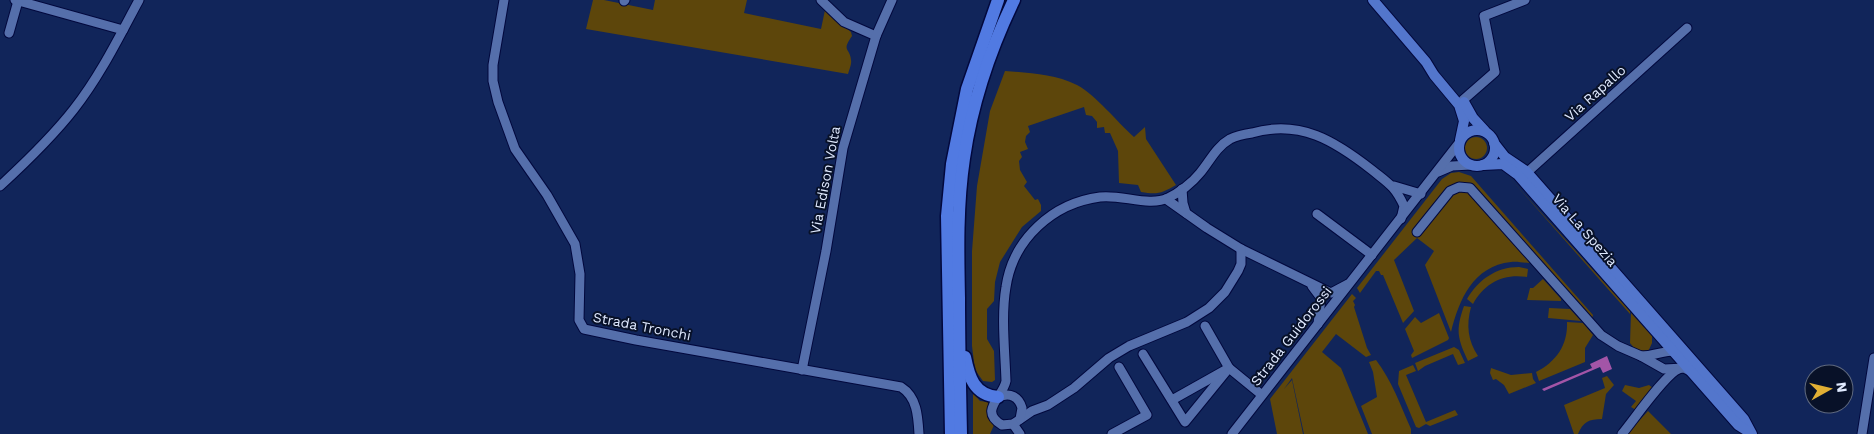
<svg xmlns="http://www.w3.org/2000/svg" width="1874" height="434" viewBox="0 0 1874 434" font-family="'Work Sans',sans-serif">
<rect width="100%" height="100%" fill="#11255a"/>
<g fill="#5d460b">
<path d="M593,0H604L653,10L655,0H747L744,13L821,29L825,10L851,32L852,36C841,52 850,47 851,60C852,64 849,70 848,74L586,29Z"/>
<path d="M1005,71C1030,73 1054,74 1077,85C1096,95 1117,122 1134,137L1145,127L1146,139L1176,185C1162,193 1158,195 1141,192L1138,185L1119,183L1118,151L1110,133H1105L1104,127L1097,128V122L1092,116L1086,115L1084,107L1028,126L1030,132L1026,136L1025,142L1028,149L1020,152L1022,157L1019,161L1020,170L1027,182L1024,186L1035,200L1038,199L1041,205V211L1022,227L1000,262L995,282L994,301L987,309V339L994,351L995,380L992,382L983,381L975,370L972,346V251L977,186L990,111Z"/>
<circle cx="1476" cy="148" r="11"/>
<path d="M1459,172L1471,176L1593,315L1592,319H1590L1477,190C1470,184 1460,181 1451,186C1441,192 1421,220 1414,230L1420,234L1452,193C1459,189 1465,189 1472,194L1530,260V263C1524,263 1517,261 1511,262C1473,266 1459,300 1451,332L1425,265L1434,251L1417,238L1394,260L1414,311L1403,323L1383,275H1381L1379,271H1376L1360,293L1357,288L1442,179L1451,173Z"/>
<polygon points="1508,176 1630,311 1630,314"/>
<path d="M1519,267L1528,269L1527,277C1504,273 1484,283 1473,304L1467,299C1478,280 1496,267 1519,267Z"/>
<polygon points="1543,279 1561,299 1561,301 1527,300 1530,288 1533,288"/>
<polygon points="1352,294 1356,298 1353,301 1355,305 1354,307 1367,348 1371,355 1366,357 1336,334 1322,352 1341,368 1368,434 1304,434 1292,378 1284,389 1292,380 1303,434 1277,434 1270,399"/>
<path d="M1464,306L1471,307C1466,325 1468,341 1478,356L1468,361C1458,339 1455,331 1464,306Z"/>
<polygon points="1549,308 1570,309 1581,321 1548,318"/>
<polygon points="1439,313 1449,338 1448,340 1412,358 1411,355 1414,351 1405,329 1415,317 1421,323"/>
<polygon points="1631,313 1652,336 1652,343 1647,354 1635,349 1630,343"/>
<path d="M1567,322L1583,323L1593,335L1585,348V362L1539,381L1536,372C1556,362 1568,345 1567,322Z"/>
<polygon points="1454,347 1459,350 1465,363 1458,365 1453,354 1425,366 1418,371 1415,363"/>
<path d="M1376,360C1392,381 1400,404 1411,429V434H1372L1361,406L1377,397L1373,372L1369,362Z"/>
<polygon points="1413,365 1416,371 1406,375 1426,422 1455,410 1458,415 1430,426 1426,424 1419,428 1416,427 1398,384 1399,371"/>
<polygon points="1491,368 1511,375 1532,373 1533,379 1536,383 1509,394 1504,385 1496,379 1493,380 1490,373"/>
<path d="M1607,376L1614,385L1606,394L1602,419C1589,419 1583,422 1578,434H1574L1564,405L1605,388L1602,378Z"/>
<polygon points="1625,385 1639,388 1649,385 1653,388 1636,410 1631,407 1636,401 1622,391"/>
<path d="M973,393L980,401L989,402C986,411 988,418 994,425L990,434H973Z"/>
<polygon points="1648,411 1671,434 1627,434"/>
</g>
<polygon fill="#a355a7" points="1607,356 1612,369 1603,373 1600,367 1544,391 1542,389 1592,368 1590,364"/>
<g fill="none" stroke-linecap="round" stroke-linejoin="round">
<g stroke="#02083d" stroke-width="11">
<g id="minor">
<polyline points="15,0 123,30"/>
<path d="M504,0L493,65V81L498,102L515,149L547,195L575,244L580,274L579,320L584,329L636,340L901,387C917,397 918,416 919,434"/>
<polyline points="821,0 844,22 876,36"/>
<polyline points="624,1 625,0"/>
<polyline points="9,33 18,1"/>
<polyline points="1463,100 1495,72 1484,16 1525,0"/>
<polyline points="1438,172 1452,166 1471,165"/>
<polyline points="1522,177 1687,28"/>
<path d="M0,186C25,163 53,136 74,109C100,76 119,37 139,0"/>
<polyline points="1394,186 1421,194"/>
<polyline points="1182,189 1183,203 1186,213"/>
<polyline points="1166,199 1207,228 1241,249 1331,293 1348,284"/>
<polyline points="1317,214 1372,255"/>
<polyline points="1417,232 1450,191 1459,187 1470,188 1601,335 1618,346 1641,356 1664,369 1684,368 1692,372"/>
<path d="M1241,249V264L1238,271L1225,292L1209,308L1187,322L1129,346L1109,358L1074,388L1048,405L1032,411L1013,424L1002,425C978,411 1003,397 1006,381C1005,351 1001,316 1006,287C1013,239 1053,203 1100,197C1121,194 1149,207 1168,198C1179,193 1192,183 1200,173C1210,161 1216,147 1230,139C1236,136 1245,134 1252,133C1300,119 1335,141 1372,170C1388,183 1395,186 1404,206L1401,219"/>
<polyline points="1312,286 1321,298 1318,324"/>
<polyline points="1143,354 1185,422 1229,368 1205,326"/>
<path d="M1641,356C1654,356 1665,350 1677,351"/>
<polyline points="802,370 826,251 843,148 876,36 892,0"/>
<path d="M999,397C1010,392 1019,397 1022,408L1020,419"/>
<polyline points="1172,400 1229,368 1262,395"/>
<polyline points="1013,424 1020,434"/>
<polyline points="1112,434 1147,415 1119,367"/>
<polyline points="1232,434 1459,143"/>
<path d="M1622,434C1633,421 1666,373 1679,369"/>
<polyline points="1862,434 1874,358"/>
</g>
</g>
<g stroke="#02083d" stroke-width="12">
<g id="major">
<polyline points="1373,0 1426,62 1434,75 1459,105 1464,121 1460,140"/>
<polyline points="1464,102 1473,118 1485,131"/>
<circle cx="1477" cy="148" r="18"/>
<polyline points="1494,143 1505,157 1526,171 1744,419 1752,434"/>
<polyline points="1483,165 1503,164 1518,175 1738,425 1749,432"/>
</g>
</g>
<g stroke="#02083d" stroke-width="15">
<g id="highway">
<path d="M965,357C969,377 974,395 998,397"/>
<polyline points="951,434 947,216 952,164 967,89 998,0"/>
<path d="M961,434C960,389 959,343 959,298C958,251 957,205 964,158C972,103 990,50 1014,0"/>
</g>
</g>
<use href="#minor" stroke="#556fab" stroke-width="9"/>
<use href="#major" stroke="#5376cc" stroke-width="10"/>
<use href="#highway" stroke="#517ae2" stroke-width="12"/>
</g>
<g text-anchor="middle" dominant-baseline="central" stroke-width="4" stroke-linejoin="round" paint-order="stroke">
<g font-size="14" fill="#e0eaff" stroke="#081128">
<text transform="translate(1595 93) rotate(-42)">Via Rapallo</text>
<text transform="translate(825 180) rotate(-79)">Via Edison Volta</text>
<text transform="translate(1585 230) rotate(49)">Via La Spezia</text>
<text transform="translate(642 326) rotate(11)">Strada Tronchi</text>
<text transform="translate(1291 336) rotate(-52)">Strada Guidorossi</text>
</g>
</g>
<g transform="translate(1829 389) rotate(82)"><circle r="24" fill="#081128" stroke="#5e687e"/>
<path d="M0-4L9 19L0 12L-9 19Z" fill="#e1af34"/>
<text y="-8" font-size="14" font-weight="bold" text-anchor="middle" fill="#e0eaff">N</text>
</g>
</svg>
